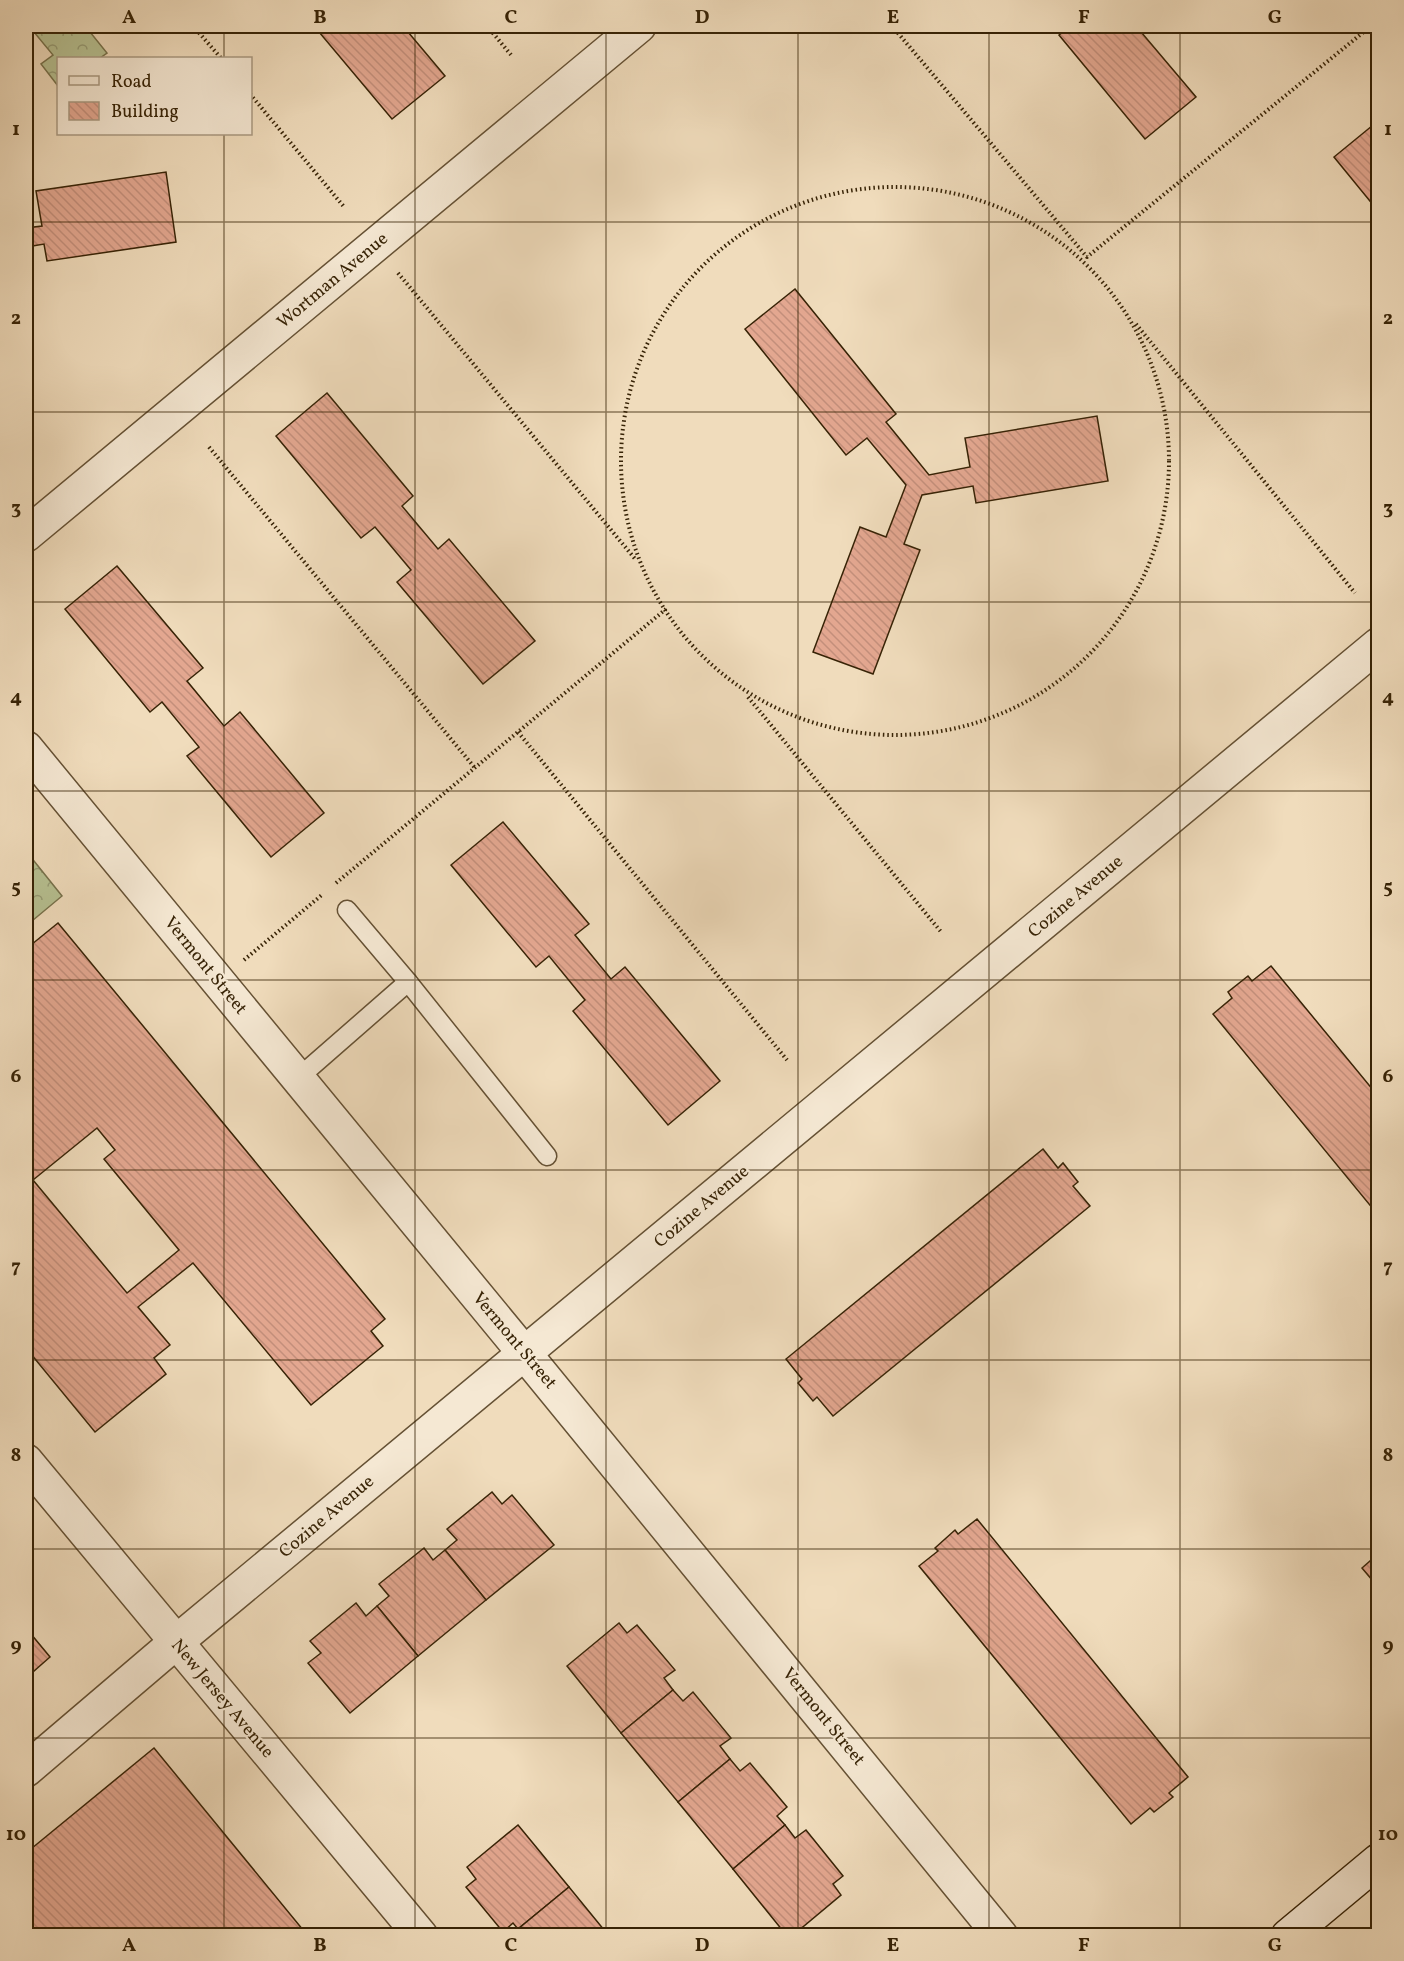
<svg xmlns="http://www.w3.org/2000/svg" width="1404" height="1961" viewBox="0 0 1404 1961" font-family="Vollkorn,serif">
<defs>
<pattern id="park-crowns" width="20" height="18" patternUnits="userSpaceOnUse" patternTransform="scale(1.5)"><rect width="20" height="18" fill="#b7c192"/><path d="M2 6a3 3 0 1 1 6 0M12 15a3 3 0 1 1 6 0" fill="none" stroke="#969c75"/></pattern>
<pattern id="building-back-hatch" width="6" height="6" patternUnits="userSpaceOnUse" patternTransform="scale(1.5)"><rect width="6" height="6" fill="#e3a790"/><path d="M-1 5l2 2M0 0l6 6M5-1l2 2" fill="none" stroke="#c38f7b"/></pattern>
</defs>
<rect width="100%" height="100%" fill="#f0dcbc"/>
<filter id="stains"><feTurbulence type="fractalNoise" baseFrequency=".00333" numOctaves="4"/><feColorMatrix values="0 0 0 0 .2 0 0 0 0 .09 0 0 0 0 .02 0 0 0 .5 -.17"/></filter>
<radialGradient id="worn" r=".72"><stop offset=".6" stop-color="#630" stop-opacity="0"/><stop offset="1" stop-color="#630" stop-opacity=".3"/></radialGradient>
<g fill="url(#park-crowns)" stroke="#77724c" stroke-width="1.5">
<polygon points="29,26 95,26 90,32 107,53 100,58 58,58 58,86 41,64 53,55"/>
<polygon points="26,851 62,896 26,926"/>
</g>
<g fill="url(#building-back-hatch)" stroke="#372306" stroke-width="1.5" fill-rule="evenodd">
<polygon points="314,26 403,26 445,76 392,119"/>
<polygon points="1068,26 1136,26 1196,97 1145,139 1059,35 1069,27"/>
<polygon points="1378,121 1378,211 1334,157"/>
<polygon points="166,172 176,242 47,261 44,244 26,247 26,228 42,226 36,191"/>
<polygon points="795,289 896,414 886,422 929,475 970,467 965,438 1097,416 1108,481 976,503 973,486 922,495 904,544 920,550 873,674 813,652 860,527 886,537 906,485 867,438 846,455 745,329"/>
<polygon points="327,393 413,496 402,506 438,549 449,539 535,641 483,684 397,582 411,570 375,527 361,538 276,436"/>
<polygon points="117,566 203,668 187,681 224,726 240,712 324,813 271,857 187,756 199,747 162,702 150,712 65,609"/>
<polygon points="503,822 589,924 575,935 611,979 625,967 720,1081 668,1125 573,1011 585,1000 549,956 536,967 451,865"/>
<path d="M58,923L385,1319L371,1331L383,1346L311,1405L193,1263L138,1307L170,1345L154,1358L166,1374L95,1432L26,1348V949ZM97,1128L115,1150L104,1159L179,1250L127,1293L33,1180Z"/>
<polygon points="1271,966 1378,1096 1378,1215 1213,1014 1232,998 1228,992 1248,976 1252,981"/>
<polygon points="1043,1149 1058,1168 1063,1163 1078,1182 1073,1186 1090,1206 833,1416 817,1397 813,1401 798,1383 802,1379 786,1359"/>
<polygon points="492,1492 502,1504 512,1495 554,1545 486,1600 445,1550 457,1540 447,1529"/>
<polygon points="977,1519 1188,1777 1169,1793 1173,1797 1154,1812 1150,1808 1131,1824 919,1566 938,1551 935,1548 955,1530 958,1534"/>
<polygon points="424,1548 433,1560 445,1550 486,1600 418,1656 377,1606 389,1596 379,1584"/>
<polygon points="1378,1554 1378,1597 1373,1591 1378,1587 1362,1568"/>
<polygon points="356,1603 366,1616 377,1606 418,1656 350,1713 308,1663 321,1653 310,1641"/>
<polygon points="619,1623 627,1633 637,1625 675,1670 664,1678 673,1690 621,1733 567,1666"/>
<polygon points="26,1628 50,1657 26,1678"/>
<polygon points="673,1690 683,1701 693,1692 731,1738 720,1746 730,1759 678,1802 621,1733"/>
<polygon points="154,1748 308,1936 26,1936 26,1853"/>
<polygon points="730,1759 740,1771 750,1763 787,1807 777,1816 785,1825 733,1869 678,1802"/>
<polygon points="518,1825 569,1887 518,1929 513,1923 503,1932 466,1887 476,1879 467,1867"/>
<polygon points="785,1825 795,1838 806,1830 843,1876 833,1884 841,1895 792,1936 787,1936 733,1869"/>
<polygon points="569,1887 609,1936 523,1936 518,1929"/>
</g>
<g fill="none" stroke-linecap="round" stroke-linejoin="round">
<g stroke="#655134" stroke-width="21">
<g id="lane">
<polyline points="347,910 408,982"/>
<polyline points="297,1079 408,982 547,1156"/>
</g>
</g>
<g stroke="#655134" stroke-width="36">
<g id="street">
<polyline points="26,535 639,26"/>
<polyline points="26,748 525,1354 1001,1936"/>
<polyline points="26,1461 421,1936"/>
<polyline points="26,1770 175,1643 1378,645"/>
</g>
</g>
<g stroke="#372306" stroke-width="36">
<polyline id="secondary" points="1288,1936 1378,1861"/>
</g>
<g stroke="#372306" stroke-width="4" stroke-dasharray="1.5 3" stroke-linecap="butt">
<polyline points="193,26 221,58"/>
<polyline points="487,26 512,56"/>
<polyline points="892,26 1087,257 1371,26"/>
<polyline points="250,94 345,208"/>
<circle cx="895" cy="461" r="274"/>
<polyline points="398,273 636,560"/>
<polyline points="1136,324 1355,593"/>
<polyline points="209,447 475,768"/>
<polyline points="748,697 942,933"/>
<polyline points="518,732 787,1060"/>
<polyline points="336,883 666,609"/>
<polyline points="244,960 323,894"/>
</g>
<use href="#lane" stroke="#f5e8d3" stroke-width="18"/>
<use href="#street" stroke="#f5e8d3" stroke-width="33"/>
<use href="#secondary" stroke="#f5e8d3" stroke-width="33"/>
</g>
<path fill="none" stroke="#372306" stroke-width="1.5" stroke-opacity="0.55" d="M224,26V58M415,26V1936M606,26V1936M798,26V1936M989,26V1936M1180,26V1936M224,134V1936M26,222H1378M26,412H1378M26,602H1378M26,791H1378M26,980H1378M26,1170H1378M26,1360H1378M26,1549H1378M26,1738H1378"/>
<g text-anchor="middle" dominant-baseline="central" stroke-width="4.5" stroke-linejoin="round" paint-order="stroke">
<g font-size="18" fill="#372306" stroke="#f5e8d3">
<text transform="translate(333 281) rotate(-40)">Wortman Avenue</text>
<text transform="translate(1076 897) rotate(-40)">Cozine Avenue</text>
<text transform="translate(205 966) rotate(51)">Vermont Street</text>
<text transform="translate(702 1207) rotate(-40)">Cozine Avenue</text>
<text transform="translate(514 1341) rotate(50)">Vermont Street</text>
<text transform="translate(327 1517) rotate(-40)">Cozine Avenue</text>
<text transform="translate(222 1699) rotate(50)">New Jersey Avenue</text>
<text transform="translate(823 1717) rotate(51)">Vermont Street</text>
</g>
</g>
<rect width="1404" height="1961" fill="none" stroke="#f0dcbc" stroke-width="66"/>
<rect x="57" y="57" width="195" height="78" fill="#f5e8d3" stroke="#a99981" stroke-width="1.5"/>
<rect x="69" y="76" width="30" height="9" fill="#f5e8d3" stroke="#a99981" stroke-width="1.5"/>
<text x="111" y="87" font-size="18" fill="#372306">Road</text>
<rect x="69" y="102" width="30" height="18" fill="url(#building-back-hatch)" stroke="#a99981" stroke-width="1.5"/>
<text x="111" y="117" font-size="18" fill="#372306">Building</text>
<rect x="33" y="33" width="1338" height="1895" fill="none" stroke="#372306" stroke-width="2"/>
<g font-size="20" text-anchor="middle" font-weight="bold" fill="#372306">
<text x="129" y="23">A</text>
<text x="320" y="23">B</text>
<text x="511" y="23">C</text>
<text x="702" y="23">D</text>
<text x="893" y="23">E</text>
<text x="1084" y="23">F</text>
<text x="1275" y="23">G</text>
<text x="16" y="135">1</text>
<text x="1388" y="135">1</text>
<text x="16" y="324">2</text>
<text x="1388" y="324">2</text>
<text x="16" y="514">3</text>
<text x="1388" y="514">3</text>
<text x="16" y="703">4</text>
<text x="1388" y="703">4</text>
<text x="16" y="893">5</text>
<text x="1388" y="893">5</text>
<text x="16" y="1082">6</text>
<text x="1388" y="1082">6</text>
<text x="16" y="1272">7</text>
<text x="1388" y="1272">7</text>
<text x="16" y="1461">8</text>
<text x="1388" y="1461">8</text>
<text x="16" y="1651">9</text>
<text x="1388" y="1651">9</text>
<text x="16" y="1840">10</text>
<text x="1388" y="1840">10</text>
<text x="129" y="1951">A</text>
<text x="320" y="1951">B</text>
<text x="511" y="1951">C</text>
<text x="702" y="1951">D</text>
<text x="893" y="1951">E</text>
<text x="1084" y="1951">F</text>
<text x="1275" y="1951">G</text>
</g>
<rect width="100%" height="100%" filter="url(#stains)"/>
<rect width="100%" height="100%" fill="url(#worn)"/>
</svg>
